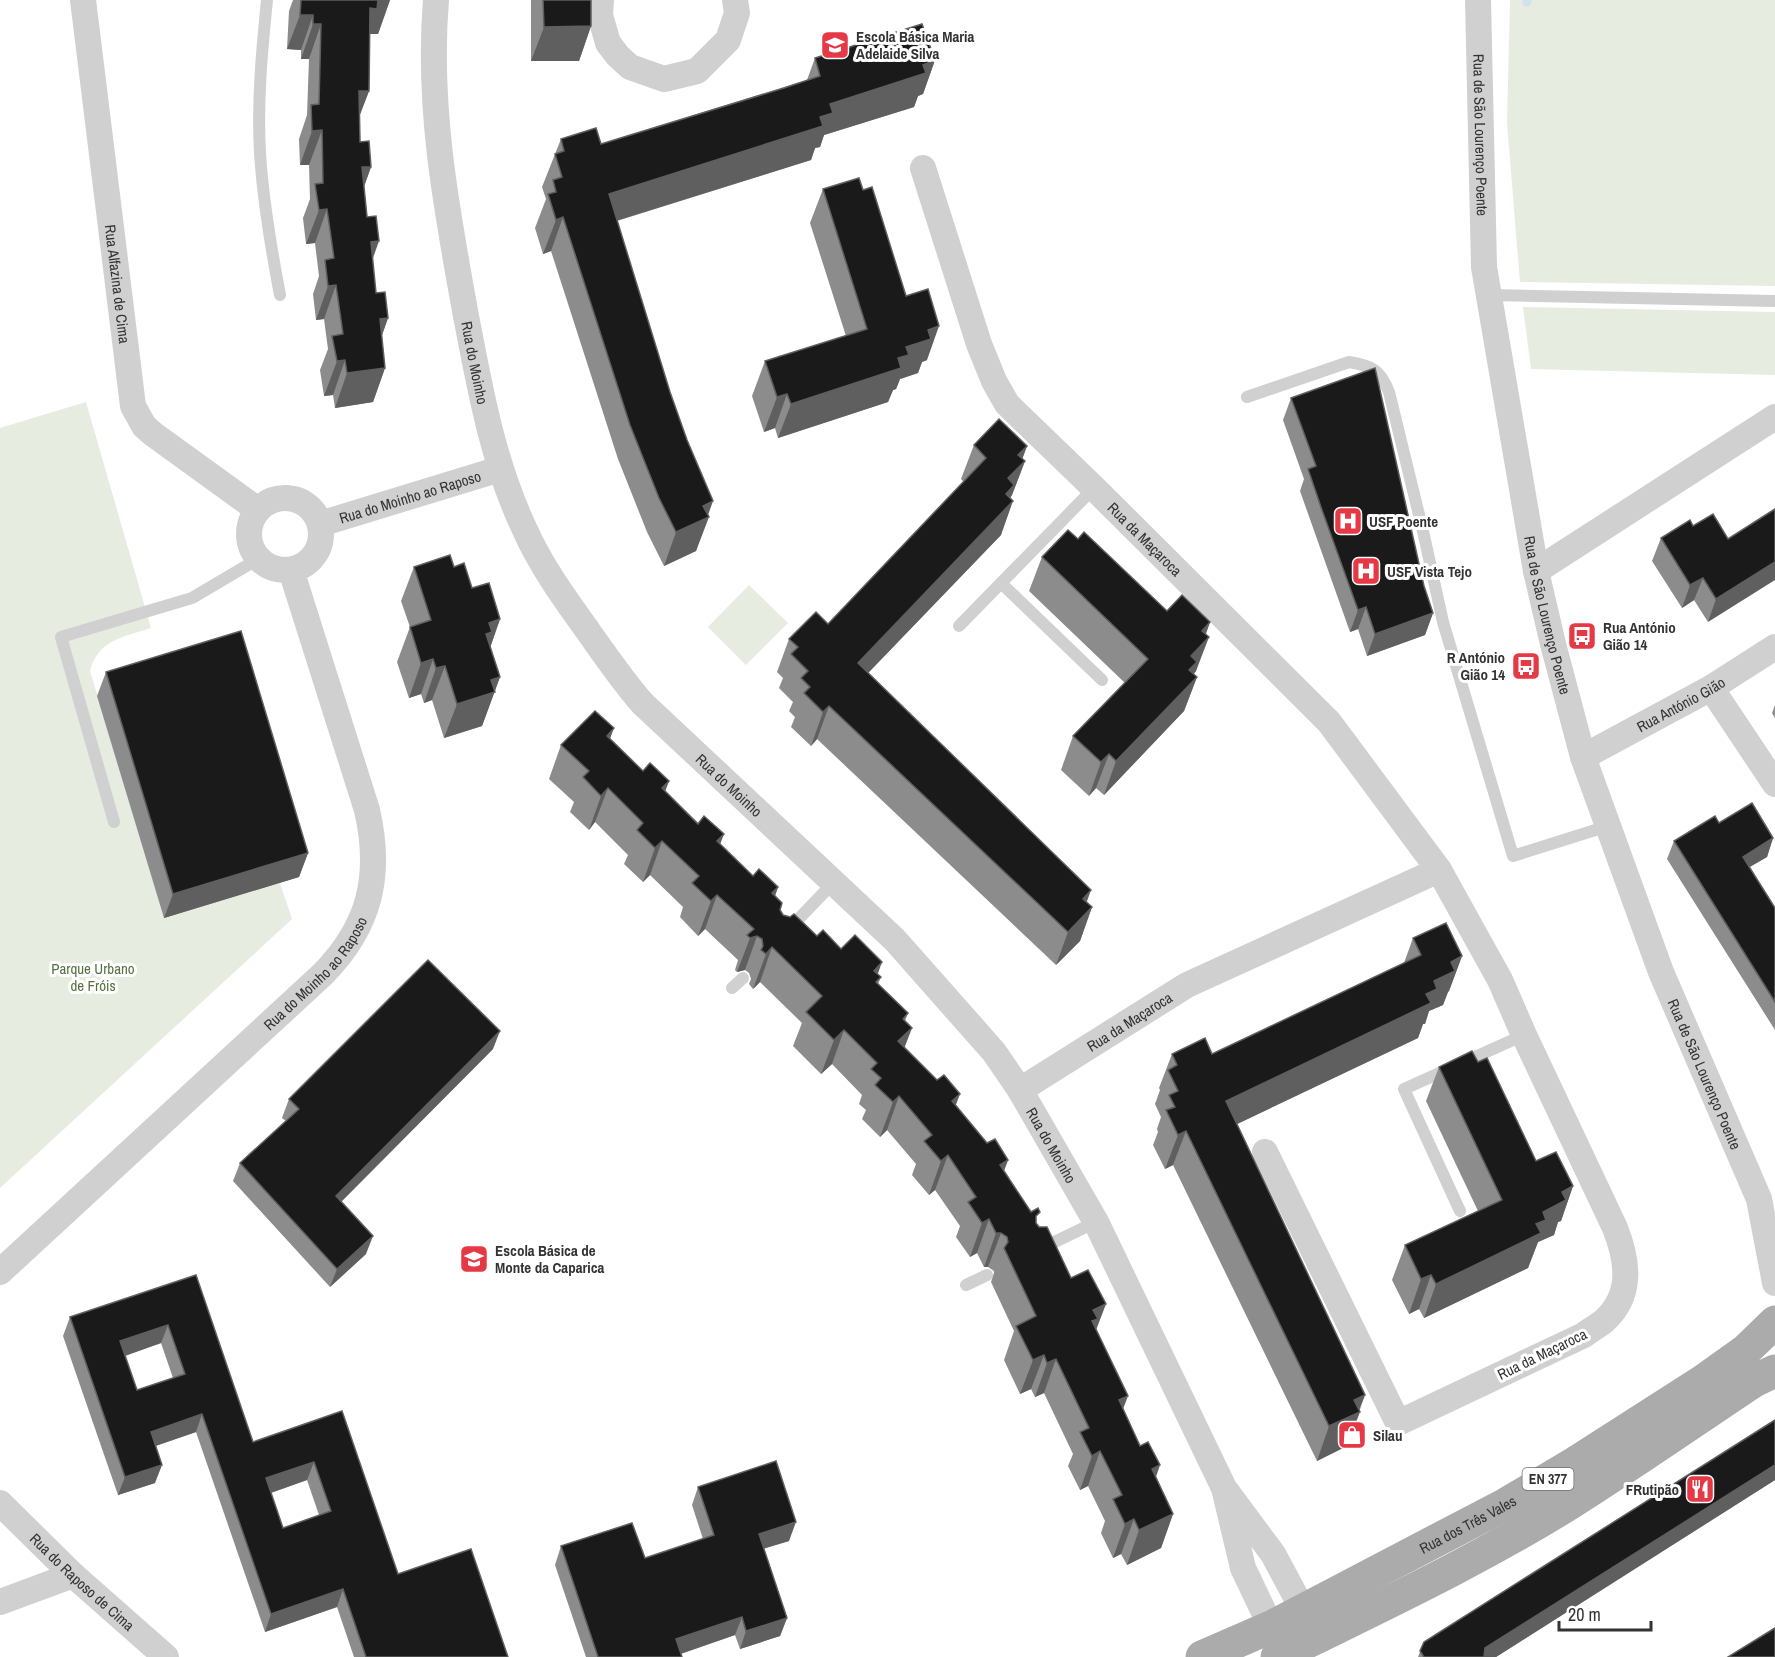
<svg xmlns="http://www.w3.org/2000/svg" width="1775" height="1657" viewBox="0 0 1775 1657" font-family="'Archivo Narrow',sans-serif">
<rect width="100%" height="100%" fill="#fff"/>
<g fill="#e6ecdf">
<polygon points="1510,0 1775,0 1775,286 1520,282 1507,123"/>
<polygon points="1523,307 1775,312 1775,375 1531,369"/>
<path d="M86,402L151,628C123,637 98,640 90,671L164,917L280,883L292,919L0,1188V428Z"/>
<polygon points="749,585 788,623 746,665 708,627"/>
</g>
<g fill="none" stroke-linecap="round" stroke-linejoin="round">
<polyline stroke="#cfe2ee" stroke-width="9" points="1527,2 1527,0"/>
<g stroke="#d0d0d0" stroke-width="12">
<path d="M267,0C262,50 257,102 260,153C263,201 271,248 280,295"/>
<polyline points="1489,295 1775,301"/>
<path d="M1247,397L1349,362C1372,366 1380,369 1389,392L1423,531L1443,622L1513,856L1608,826"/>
<polyline points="1001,583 1102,680"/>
<polyline points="959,626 1094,488"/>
<polyline points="114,822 61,637 192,598 258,559"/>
<polyline points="789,929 833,883"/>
<polyline points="732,988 743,978"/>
<polyline points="1460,1211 1404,1089 1524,1035"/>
<polyline points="1040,1249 1096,1222"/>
<polyline points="966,1285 987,1275"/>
</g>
<g stroke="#d0d0d0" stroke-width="26">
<path id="s1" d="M83,0L133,406L144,426L153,434L258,510"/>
<path id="s2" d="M436,0C427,107 447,212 466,316C480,389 493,463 525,530C541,566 565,599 588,631C605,655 622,680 642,703L895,940L994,1052L1020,1090L1096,1222L1224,1488L1273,1554L1303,1610L1299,1646L1271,1627L1243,1568L1224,1488"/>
<polyline points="601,0 600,15 608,43 618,56 630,67 664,79 697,71 728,40 737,13 735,0"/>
<path id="s3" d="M1478,0L1484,267L1536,571L1553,644L1583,757L1661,972L1759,1199L1775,1283"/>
<path id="s4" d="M923,168L979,344L994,381L1007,404L1094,488L1329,722L1439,870L1500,980L1524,1035L1615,1228C1628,1261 1633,1295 1604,1321C1598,1326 1590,1330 1584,1335L1398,1423L1265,1152"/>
<circle cx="285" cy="534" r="36"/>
<path id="s5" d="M320,524L500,469"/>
<polyline points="1536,571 1775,417"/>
<polyline points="1711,688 1775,784"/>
<path id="s6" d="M1583,757L1711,688L1775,647"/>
<path id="s7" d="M1020,1090L1187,985L1439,870"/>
<path id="s8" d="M0,1272L323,974C370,926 382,876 367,810L291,570"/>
<path id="s9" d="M0,1503L73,1575L166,1657"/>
<polyline points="0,1602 73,1575"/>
</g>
<g stroke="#ababab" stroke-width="33">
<path id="s10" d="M1202,1657L1271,1627L1506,1504L1575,1463L1703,1381L1745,1351L1775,1322"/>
<path d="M1277,1657C1376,1608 1478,1561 1572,1502C1634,1463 1694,1421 1754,1381L1775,1371"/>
</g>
</g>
<g fill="#8c8c8c" fill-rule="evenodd">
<polygon points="293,0 390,0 378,34 370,34 369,91 359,117 360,142 371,167 364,186 376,293 388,318 382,335 385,368 373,402 335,408 333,395 324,396 320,370 328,349 324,319 316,320 313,294 319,276 315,243 306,244 303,218 310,199 309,165 300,165 299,139 307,115 309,59 301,59 301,50 287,49 289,11"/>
<polygon points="531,0 591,0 591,26 579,61 531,61"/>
<polygon points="815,58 935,60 923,94 918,96 914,107 824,135 820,147 815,148 811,160 617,221 708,516 696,551 664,566 647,532 618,459 551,251 543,254 535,228 546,199 542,187 561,139 601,144 807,80"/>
<polygon points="823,189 927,360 922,362 918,373 900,379 896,389 893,390 888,402 778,438 775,428 764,432 752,396 765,361 846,336 810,223"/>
<polygon points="1291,398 1424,586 1433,613 1425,635 1367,656 1358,629 1350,632 1300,491 1304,479 1283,420"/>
<polygon points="974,445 1027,446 1022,459 1025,461 1012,495 1010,498 1001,535 868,673 1092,907 1080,941 1056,965 817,739 811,746 791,727 795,717 789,711 793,702 779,688 783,678 777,672 789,639 828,624 907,542 964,482 961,479"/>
<polygon points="1775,509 1708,622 1694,600 1682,608 1652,561 1661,538 1693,526 1728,539"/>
<polygon points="1078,539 1167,611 1210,622 1206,634 1196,671 1194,674 1197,677 1184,711 1104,795 1096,788 1089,796 1061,770 1073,736 1125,683 1029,591 1042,557"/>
<polygon points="414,567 454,567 500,619 490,647 500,677 482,726 444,738 432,700 424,703 421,694 409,698 397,662 410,627 401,601"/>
<polygon points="106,672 308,853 299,877 164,918 97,696"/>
<polygon points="1775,705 1775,718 1772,713"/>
<polygon points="610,738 643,771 669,781 665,791 753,876 778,887 775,896 783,915 817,936 841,949 881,977 878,984 908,1013 905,1021 905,1048 956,1105 987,1143 1008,1160 1004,1171 1036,1223 1096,1330 1123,1409 1173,1514 1161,1548 1127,1565 1121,1554 1113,1558 1101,1533 1105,1521 1088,1486 1080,1490 1068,1466 1073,1454 1044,1393 1035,1397 1031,1389 1020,1394 1004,1360 1014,1331 991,1282 994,1273 994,1271 988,1267 984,1267 977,1253 970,1257 956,1237 960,1226 935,1190 929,1195 912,1175 916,1164 887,1130 880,1137 862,1119 866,1110 859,1104 862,1095 832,1064 821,1074 793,1046 802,1023 760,982 753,989 749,984 751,979 749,973 745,970 737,972 735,970 738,960 705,929 698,936 680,917 683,907 650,875 643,882 624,864 628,855 595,822 589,830 570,812 574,802 549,779 561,745"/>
<polygon points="1719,823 1773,838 1767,857 1749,867 1775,908 1775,1030 1667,859 1674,841"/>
<polygon points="1413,938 1462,956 1449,991 1448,992 1443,1005 1429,1011 1425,1024 1423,1024 1418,1038 1237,1124 1365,1395 1347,1446 1317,1461 1173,1165 1165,1169 1153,1145 1158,1132 1157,1129 1161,1117 1155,1104 1160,1090 1159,1088 1172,1054 1212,1054 1404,963"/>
<polygon points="493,1049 341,1202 366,1254 330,1287 233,1181 240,1163 286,1121 282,1118 289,1099"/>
<polygon points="1478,1062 1536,1161 1573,1186 1561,1221 1558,1222 1554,1235 1538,1242 1528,1268 1424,1318 1419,1309 1409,1314 1392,1280 1405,1245 1478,1211 1426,1101 1439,1067"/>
<path d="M196,1275L253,1442L342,1411L398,1574L508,1657H354L337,1607L265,1632L196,1432L155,1446V1483L118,1495L63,1336L70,1317ZM161,1343L173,1378L137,1390L125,1356ZM307,1480L319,1515L283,1528L271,1493Z"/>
<polygon points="1775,1420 1775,1480 1496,1657 1418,1657 1424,1642"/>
<polygon points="698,1487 789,1541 763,1549 787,1618 780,1636 740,1649 735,1635 681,1654 682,1657 586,1657 555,1565 561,1546 645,1558 703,1539 692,1505"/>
</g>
<g fill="#5f5f5f">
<polygon points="378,0 390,0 378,34 368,34 370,8"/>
<polygon points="300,15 313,15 301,50 287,49"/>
<polygon points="313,24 321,24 309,59 301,59"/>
<polygon points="591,26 579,61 531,61 544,27"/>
<polygon points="935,60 923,94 918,96 914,107 824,135 820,147 815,148 811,160 596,227 609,194"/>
<polygon points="359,91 369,91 356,125"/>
<polygon points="322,130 309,165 300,165 312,131"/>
<polygon points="362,167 371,167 359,201"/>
<polygon points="327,209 315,243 306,244 319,210"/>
<polygon points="563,217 551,251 543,254 556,220"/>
<polygon points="379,241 367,275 371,242"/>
<polygon points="336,285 324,319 316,320 328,286"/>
<polygon points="388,318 376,352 380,319"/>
<polygon points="939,326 927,360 922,362 918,373 900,379 896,389 893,390 888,402 778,438 791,404 898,358 906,347 928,330"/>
<polygon points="345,360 333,395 324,396 337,361"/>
<polygon points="385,368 373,402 335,408 347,373"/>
<polygon points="787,394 775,428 764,432 777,397"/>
<polygon points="1027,446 1019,468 1025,461 1012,495 1010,498 1013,501 1001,535 845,697 858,663 1008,478 1018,455"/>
<polygon points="713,501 707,518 709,517 696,551 664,566 676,532 703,506"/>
<polygon points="1775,562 1775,580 1708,622 1716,599"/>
<polygon points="1703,578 1694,600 1682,608 1690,585"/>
<polygon points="1366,607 1358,629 1350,632 1358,610"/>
<polygon points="1433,613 1425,635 1367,656 1375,634"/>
<polygon points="500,619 488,654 479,667 489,623"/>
<polygon points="1210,622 1202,644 1209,637 1196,671 1192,676 1197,677 1184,711 1104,795 1116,761 1191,656 1202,631"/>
<polygon points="433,659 421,694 409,698 421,663"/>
<polygon points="445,666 432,700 424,703 436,668"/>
<polygon points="500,677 482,726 444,738 457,704 491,680"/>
<polygon points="829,706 817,739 811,746 823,712"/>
<polygon points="614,728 601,763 607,736"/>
<polygon points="1109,754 1096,788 1089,796 1101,762"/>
<polygon points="669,781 656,815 662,788"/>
<polygon points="608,788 595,822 589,830 601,796"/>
<polygon points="724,834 711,868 717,841"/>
<polygon points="1773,838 1767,857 1736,875 1743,857"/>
<polygon points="662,841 650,875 643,882 655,848"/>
<polygon points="308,853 299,877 164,918 173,894"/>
<polygon points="778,887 766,921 772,893"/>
<polygon points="1091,890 1081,918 1092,907 1080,941 1056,965 1068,932 1083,899"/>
<polygon points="717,895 705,929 698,936 711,901"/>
<polygon points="757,936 745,970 737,972 750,938"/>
<polygon points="772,947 760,982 753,989 766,954"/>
<polygon points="1462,956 1449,991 1448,992 1443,1005 1429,1011 1425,1024 1423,1024 1418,1038 1214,1135 1226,1101 1426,994 1434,981 1451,962"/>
<polygon points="882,962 870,996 874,971"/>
<polygon points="912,1028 899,1062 898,1041"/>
<polygon points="844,1030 832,1064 821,1074 834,1040"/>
<polygon points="500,1031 493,1049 329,1214 336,1196"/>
<polygon points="960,1094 947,1128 952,1101"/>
<polygon points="899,1096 887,1130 880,1137 893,1102"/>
<polygon points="1186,1131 1173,1165 1165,1169 1178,1135"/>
<polygon points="948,1155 935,1190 929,1195 941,1161"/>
<polygon points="1008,1160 995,1194 1000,1165"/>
<polygon points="1573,1186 1561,1221 1558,1222 1554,1235 1538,1242 1528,1268 1424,1318 1436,1284 1536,1224 1543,1212 1562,1192"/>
<polygon points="989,1219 977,1253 970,1257 982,1223"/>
<polygon points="996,1233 1001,1233 988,1267 984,1267"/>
<polygon points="373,1236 366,1254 330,1287 337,1269"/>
<polygon points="1431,1275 1419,1309 1409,1314 1421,1279"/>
<polygon points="1106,1304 1093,1338 1084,1342 1093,1310"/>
<polygon points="168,1325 161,1343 113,1360 120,1341"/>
<polygon points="1044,1355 1031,1389 1020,1394 1033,1360"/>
<polygon points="1056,1359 1044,1393 1035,1397 1047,1363"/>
<polygon points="1365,1395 1358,1412 1360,1412 1347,1446 1317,1461 1329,1426 1354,1400"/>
<polygon points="1128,1396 1115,1430 1119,1400"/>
<polygon points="202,1414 196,1432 144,1450 151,1432"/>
<polygon points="1100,1451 1088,1486 1080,1490 1092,1456"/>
<polygon points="314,1462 307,1480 259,1497 266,1478"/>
<polygon points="162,1465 155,1483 118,1495 125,1477"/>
<polygon points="1160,1465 1148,1500 1152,1469"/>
<polygon points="1775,1465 1775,1480 1496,1657 1482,1657 1485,1648"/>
<polygon points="1173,1514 1161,1548 1127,1565 1139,1530"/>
<polygon points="1134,1519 1121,1554 1113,1558 1125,1524"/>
<polygon points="796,1522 789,1541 752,1552 759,1534"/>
<polygon points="343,1589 337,1607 265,1632 271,1614"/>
<polygon points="742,1617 735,1635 671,1657 676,1639"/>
<polygon points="787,1618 780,1636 740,1649 746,1631"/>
</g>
<g fill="#1a1a1a" stroke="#5f5f5f" stroke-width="1.5" fill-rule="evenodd">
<polygon points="301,0 378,0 377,9 370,8 369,91 359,91 360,142 369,141 371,167 362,167 367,217 376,216 379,241 371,242 376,293 385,292 388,318 380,319 385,368 347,373 345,360 337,361 332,336 343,334 336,285 328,286 325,260 334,258 327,209 319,210 315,184 323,183 322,130 312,131 311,105 319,104 321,24 313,24 313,15 300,15"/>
<polygon points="543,0 591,0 591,26 544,27"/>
<polygon points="922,24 935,60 923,65 926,73 830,104 833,113 820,117 823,126 609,194 670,392 687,440 713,501 703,506 709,517 676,532 659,498 630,425 563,217 556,220 548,194 556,192 553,180 562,177 555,154 564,151 561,139 596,128 601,144 784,88 820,76 815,58"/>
<polygon points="859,178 863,190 872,187 906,296 928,289 939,326 928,330 931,339 906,347 909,355 898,358 901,368 791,404 787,394 777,397 765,361 867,329 823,189"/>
<polygon points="1375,368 1424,586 1433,613 1375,634 1366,607 1358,610 1322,510 1308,469 1316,466 1291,398"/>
<polygon points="999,419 1027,446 1018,455 1025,461 1008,478 1014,485 1006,494 1013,501 858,663 1091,890 1083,899 1092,907 1068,932 829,706 823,712 804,693 810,687 801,678 808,671 791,654 798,647 789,639 816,612 828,624 986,458 974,445"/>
<polygon points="1775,509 1775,562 1716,599 1703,578 1690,585 1661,538 1690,520 1693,526 1713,514 1728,539"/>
<polygon points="1068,530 1078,539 1084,532 1167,611 1182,595 1210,622 1202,631 1209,637 1191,656 1197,662 1189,670 1197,677 1116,761 1109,754 1101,762 1073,736 1148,659 1042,557"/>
<polygon points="450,555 454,567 464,563 472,588 489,583 500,619 489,623 492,632 486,634 500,677 491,680 495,692 457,704 445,666 436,668 433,659 421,663 410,627 431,620 414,567"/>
<polygon points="241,631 308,853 173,894 106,672"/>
<polygon points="595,711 614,728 607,736 643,771 650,763 669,781 662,788 698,824 704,816 724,834 717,841 753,876 759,869 778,887 772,893 782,903 780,910 783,915 790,917 794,914 817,936 823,930 841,949 855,935 882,962 874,971 881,977 876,982 908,1013 903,1019 912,1028 898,1041 937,1080 944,1075 960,1094 952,1101 987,1143 995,1139 1008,1160 1000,1165 1031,1212 1038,1208 1040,1212 1036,1216 1036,1223 1039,1227 1047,1227 1071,1278 1088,1270 1106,1304 1093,1310 1098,1319 1092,1321 1128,1396 1119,1400 1140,1446 1148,1442 1160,1465 1152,1469 1173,1514 1139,1530 1134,1519 1125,1524 1113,1499 1122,1495 1100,1451 1092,1456 1080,1432 1089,1428 1056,1359 1047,1363 1044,1355 1033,1360 1016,1326 1036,1316 1004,1248 1008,1242 1007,1237 1001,1233 996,1233 989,1219 982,1223 968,1202 976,1197 948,1155 941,1161 924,1141 932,1135 899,1096 893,1102 875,1085 881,1078 871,1069 877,1063 844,1030 834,1040 806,1012 822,996 772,947 766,954 761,950 763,946 762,939 757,936 750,938 747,935 754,929 717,895 711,901 692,883 699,876 662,841 655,848 637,830 643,823 608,788 601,796 583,777 589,771 561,745"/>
<polygon points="1752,803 1773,838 1743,857 1775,908 1775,1002 1674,841 1715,816 1719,823"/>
<polygon points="1446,923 1462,956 1451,962 1455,971 1434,981 1437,989 1426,994 1431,1003 1226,1101 1365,1395 1354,1400 1360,1412 1329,1426 1186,1131 1178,1135 1166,1110 1175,1107 1169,1095 1178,1091 1168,1070 1177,1065 1172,1054 1205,1038 1212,1054 1421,955 1413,938"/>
<polygon points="428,960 500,1031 336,1196 373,1236 337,1269 240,1163 299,1109 289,1099"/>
<polygon points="1472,1051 1478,1062 1487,1058 1536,1161 1556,1152 1573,1186 1562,1192 1566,1200 1543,1212 1546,1220 1536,1224 1541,1233 1436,1284 1431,1275 1421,1279 1405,1245 1502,1200 1439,1067"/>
<path d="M196,1275L253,1442L342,1411L398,1574L471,1549L508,1657H366L343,1589L271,1614L202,1414L151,1432L162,1465L125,1477L70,1317ZM168,1325L185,1374L137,1390L120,1341ZM314,1462L331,1511L283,1528L266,1478Z"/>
<polygon points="1775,1420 1775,1465 1485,1648 1484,1657 1424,1657 1420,1651 1424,1642"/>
<polygon points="776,1461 796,1522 759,1534 787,1618 746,1631 742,1617 676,1639 682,1657 598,1657 561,1546 632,1523 645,1558 714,1535 698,1487"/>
<polygon points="1775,1628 1775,1657 1728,1657"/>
</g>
<defs>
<g id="school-square" transform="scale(1.5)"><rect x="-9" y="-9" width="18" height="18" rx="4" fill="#e63946" stroke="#fff"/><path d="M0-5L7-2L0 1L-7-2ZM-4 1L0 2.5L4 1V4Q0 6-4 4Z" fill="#fff"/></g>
<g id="hospital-square" transform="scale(1.5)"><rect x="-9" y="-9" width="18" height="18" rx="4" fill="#e63946" stroke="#fff"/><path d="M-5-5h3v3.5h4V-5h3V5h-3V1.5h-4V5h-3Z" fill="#fff"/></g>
<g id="bus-square" transform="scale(1.5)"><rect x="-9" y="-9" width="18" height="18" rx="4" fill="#e63946" stroke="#fff"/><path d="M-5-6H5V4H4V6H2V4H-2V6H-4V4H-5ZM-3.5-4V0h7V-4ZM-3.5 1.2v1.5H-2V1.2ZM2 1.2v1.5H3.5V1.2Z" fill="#fff"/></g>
<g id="shop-square" transform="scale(1.5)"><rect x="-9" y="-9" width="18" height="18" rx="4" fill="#e63946" stroke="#fff"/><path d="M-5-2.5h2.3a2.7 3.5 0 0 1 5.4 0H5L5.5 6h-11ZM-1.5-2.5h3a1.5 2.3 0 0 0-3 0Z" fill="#fff"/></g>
<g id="restaurant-square" transform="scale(1.5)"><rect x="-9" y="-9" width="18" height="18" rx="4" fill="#e63946" stroke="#fff"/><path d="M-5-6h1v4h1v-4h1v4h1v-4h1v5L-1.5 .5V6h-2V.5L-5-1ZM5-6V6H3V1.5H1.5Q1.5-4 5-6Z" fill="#fff"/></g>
</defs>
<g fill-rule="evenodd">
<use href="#school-square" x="835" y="45"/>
<use href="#hospital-square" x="1348" y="521"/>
<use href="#hospital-square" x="1366" y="571"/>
<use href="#bus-square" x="1582" y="636"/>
<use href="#bus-square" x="1526" y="666"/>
<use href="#school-square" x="474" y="1259"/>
<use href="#shop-square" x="1352" y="1435"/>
<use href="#restaurant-square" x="1700" y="1489"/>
</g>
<g text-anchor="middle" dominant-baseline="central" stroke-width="6" stroke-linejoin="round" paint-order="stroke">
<rect fill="#fff" stroke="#707070" stroke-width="1.5" x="1522.5" y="1468" width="51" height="22" rx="4.5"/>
<g font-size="14" font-weight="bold" fill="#333">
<text x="1548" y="1479">EN 377</text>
</g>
<g font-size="15" font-weight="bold" fill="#333" stroke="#fff" text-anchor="start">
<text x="856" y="36">Escola Básica Maria<tspan x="856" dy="17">Adelaide Silva</tspan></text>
<text x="1369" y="521">USF Poente</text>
<text x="1387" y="571">USF Vista Tejo</text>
<text x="1603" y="627">Rua António<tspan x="1603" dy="17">Gião 14</tspan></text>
<text x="1505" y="657" text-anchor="end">R António<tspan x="1505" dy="17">Gião 14</tspan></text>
<text x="495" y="1250">Escola Básica de<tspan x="495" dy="17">Monte da Caparica</tspan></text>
<text x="1373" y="1435">Silau</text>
<text x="1679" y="1489" text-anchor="end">FRutipão</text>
</g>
<g font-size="15" fill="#333" stroke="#fff">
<text stroke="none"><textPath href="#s3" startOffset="135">Rua de São Lourenço Poente</textPath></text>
<text stroke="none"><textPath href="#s1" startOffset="286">Rua Alfazina de Cima</textPath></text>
<text stroke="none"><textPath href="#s2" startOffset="366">Rua do Moinho</textPath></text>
<text stroke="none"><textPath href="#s5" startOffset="94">Rua do Moinho ao Raposo</textPath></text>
<text stroke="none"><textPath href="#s4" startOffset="444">Rua da Maçaroca</textPath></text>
<text stroke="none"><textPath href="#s3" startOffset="621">Rua de São Lourenço Poente</textPath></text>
<text stroke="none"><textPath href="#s6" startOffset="111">Rua António Gião</textPath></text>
<text stroke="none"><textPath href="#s2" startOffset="870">Rua do Moinho</textPath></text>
<text stroke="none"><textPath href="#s8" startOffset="435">Rua do Moinho ao Raposo</textPath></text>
<text stroke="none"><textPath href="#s7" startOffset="129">Rua da Maçaroca</textPath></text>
<text stroke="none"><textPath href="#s3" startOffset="1107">Rua de São Lourenço Poente</textPath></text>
<text stroke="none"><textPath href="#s2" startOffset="1356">Rua do Moinho</textPath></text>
<text transform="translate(1542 1354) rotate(-26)">Rua da Maçaroca</text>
<text stroke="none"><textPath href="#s10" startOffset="297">Rua dos Três Vales</textPath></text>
<text stroke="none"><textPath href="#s9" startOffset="114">Rua do Raposo de Cima</textPath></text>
</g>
<g font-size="15" fill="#56703f" stroke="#fff">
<text x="93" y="968">Parque Urbano<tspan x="93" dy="17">de Fróis</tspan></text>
</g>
</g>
<path d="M1559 1621v9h92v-9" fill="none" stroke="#333333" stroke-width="3"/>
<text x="1568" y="1621" font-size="18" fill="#333333" stroke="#ffffff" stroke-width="4.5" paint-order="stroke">20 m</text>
</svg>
